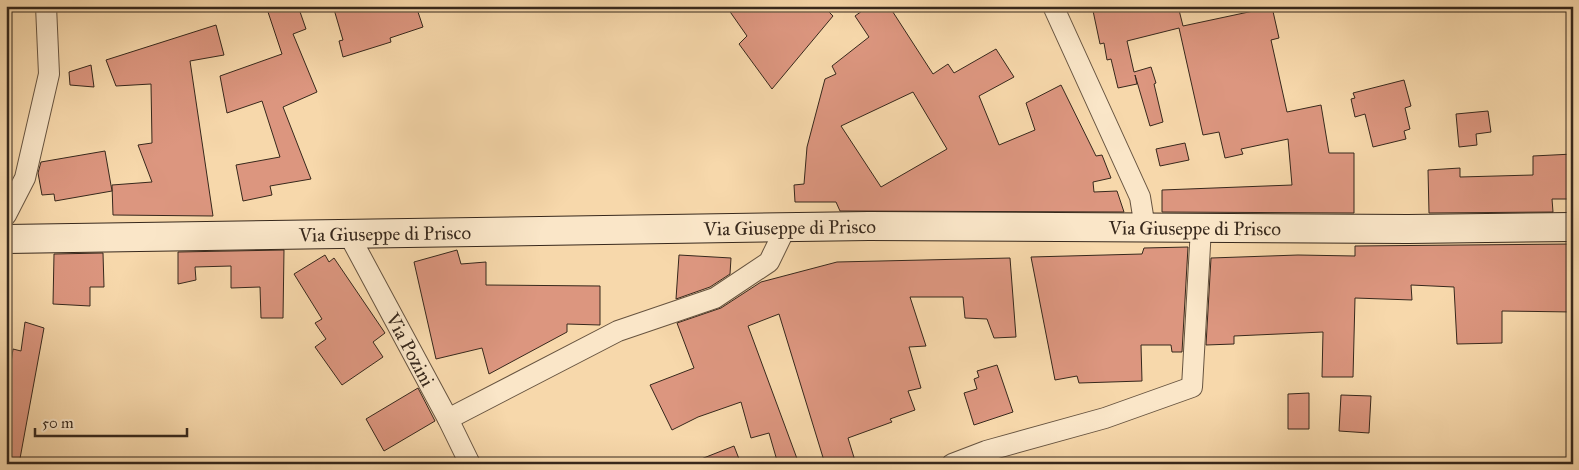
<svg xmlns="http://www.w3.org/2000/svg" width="1579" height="470" viewBox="0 0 1579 470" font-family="'IM FELL Great Primer',serif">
<rect width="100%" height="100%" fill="#f7d8ab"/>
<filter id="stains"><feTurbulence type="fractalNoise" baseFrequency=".004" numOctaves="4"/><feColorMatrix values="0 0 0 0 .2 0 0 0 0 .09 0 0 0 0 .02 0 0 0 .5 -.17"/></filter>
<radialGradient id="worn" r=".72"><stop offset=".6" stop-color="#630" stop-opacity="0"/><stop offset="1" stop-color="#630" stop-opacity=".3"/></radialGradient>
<g fill="#dc967f" stroke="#37281c" fill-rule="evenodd">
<polygon points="266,6 298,6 306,29 293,34 317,92 283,107 311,179 270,186 272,195 243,201 236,165 280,157 262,101 227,113 220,76 282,54"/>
<polygon points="333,6 416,6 423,27 390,38 391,42 343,57 339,41 343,40"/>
<polygon points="726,6 823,6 833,16 772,89 739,44 747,36"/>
<path d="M869,6H889L933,74L948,64L954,73L996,49L1014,77L979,96L999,145L1035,130L1026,103L1061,85L1096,156L1102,155L1111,178L1093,182L1094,192L1117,191L1124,212L840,211L836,202H795L794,185L804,184L807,147L825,79L836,74L832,66L869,37L855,16ZM913,92L947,149L881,187L841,126Z"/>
<polygon points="1092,6 1178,6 1183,26 1272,7 1279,38 1271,40 1287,112 1321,105 1329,153 1354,153 1354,213 1162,212 1162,190 1292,185 1288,139 1241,149 1243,154 1225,158 1219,132 1203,135 1179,28 1127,41 1134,72 1151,67 1156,83 1154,84 1163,122 1150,126 1135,75 1137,84 1118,88 1111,59 1107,60 1104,43 1100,44"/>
<polygon points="216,25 224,55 190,61 213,216 113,215 112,185 152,182 138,145 152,143 151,84 116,86 106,60"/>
<polygon points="91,65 94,87 70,85 69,72"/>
<polygon points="1404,80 1411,106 1405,108 1410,129 1404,131 1406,139 1373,147 1365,114 1355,117 1351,99 1355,98 1353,93"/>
<polygon points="1488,111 1491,132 1476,134 1477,145 1459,147 1456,114"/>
<polygon points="1185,143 1189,160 1160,166 1156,149"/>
<polygon points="105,151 112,191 55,201 54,194 42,195 38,173 41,162"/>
<polygon points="1573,154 1573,199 1552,199 1553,212 1429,213 1428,170 1460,168 1460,177 1533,175 1533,156"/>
<polygon points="1573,244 1573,312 1502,311 1502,343 1457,344 1454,287 1411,285 1412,300 1355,298 1353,377 1322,377 1323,332 1234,336 1234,344 1206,345 1211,258 1298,255 1355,256 1355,246"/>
<polygon points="1188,247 1182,352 1172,352 1171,345 1141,345 1142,381 1079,383 1077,376 1055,380 1031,257 1142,254 1144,248"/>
<polygon points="284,250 283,318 261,318 260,287 231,288 231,266 195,267 196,280 178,284 178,252"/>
<polygon points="457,250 461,264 486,262 486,285 600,286 600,325 567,324 567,332 489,374 482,348 436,359 414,262"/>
<polygon points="103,253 104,287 90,287 90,306 53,304 54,254"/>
<polygon points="325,255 329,262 334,258 385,333 373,342 383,357 342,385 315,347 326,339 315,323 322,319 294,274"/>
<polygon points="679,255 731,258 730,274 710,287 676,299"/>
<polygon points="1010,258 1016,337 994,338 987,319 965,318 963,297 910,297 926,346 909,347 921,388 908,391 915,410 890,419 892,422 848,438 856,464 825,464 779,314 748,326 799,464 778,464 769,433 751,438 741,402 698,417 672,430 650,385 694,368 677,323 721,308 761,282 837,262"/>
<polygon points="25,322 44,328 19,464 6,464 6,362 11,363 13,349 21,351"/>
<polygon points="997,365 1013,412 974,425 964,393 977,389 974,379 979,377 977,371"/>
<polygon points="418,388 435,421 384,451 366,419"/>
<polygon points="1309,393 1309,429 1288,429 1288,394"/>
<polygon points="1341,395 1371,396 1369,433 1339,431"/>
<polygon points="734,446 741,464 691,464 691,463"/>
</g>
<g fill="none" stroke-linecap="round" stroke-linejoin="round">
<g stroke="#675440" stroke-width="22">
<g id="street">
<polyline points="1053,6 1140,197 1145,228"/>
<polyline points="6,215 25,178 49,74 46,6"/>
<path id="s1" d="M349,235L448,419L470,464"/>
<polyline points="448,419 618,331 715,298 769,262 786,227"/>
<polyline points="952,464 986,451 1105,418 1192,387 1201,228"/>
</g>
</g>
<g stroke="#37281c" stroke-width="30">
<g id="secondary">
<path id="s2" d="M6,239L869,226L1408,229L1573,227"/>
</g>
</g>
<use href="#street" stroke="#fae6c8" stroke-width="20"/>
<use href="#secondary" stroke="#fae6c8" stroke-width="28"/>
</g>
<g text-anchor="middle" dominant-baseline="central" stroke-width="4" stroke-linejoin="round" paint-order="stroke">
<g font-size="19" fill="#37281c" stroke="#fae6c8">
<text stroke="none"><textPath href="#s2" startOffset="784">Via Giuseppe di Prisco</textPath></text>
<text stroke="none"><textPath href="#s2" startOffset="1189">Via Giuseppe di Prisco</textPath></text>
<text stroke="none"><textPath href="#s2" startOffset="379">Via Giuseppe di Prisco</textPath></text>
<text stroke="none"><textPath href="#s1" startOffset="130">Via Pozini</textPath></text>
</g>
</g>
<rect width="1579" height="470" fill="none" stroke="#f7d8ab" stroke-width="25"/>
<rect x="8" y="8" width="1564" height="455" fill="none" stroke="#37281c" stroke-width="2.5"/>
<rect x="12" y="12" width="1554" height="445" fill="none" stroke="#37281c"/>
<path d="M35 428v8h152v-8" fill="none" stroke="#37281c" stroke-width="2.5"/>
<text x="42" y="428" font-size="15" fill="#37281c" stroke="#fae6c8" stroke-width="4" paint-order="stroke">50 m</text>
<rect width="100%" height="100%" filter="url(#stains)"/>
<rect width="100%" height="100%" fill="url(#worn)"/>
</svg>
